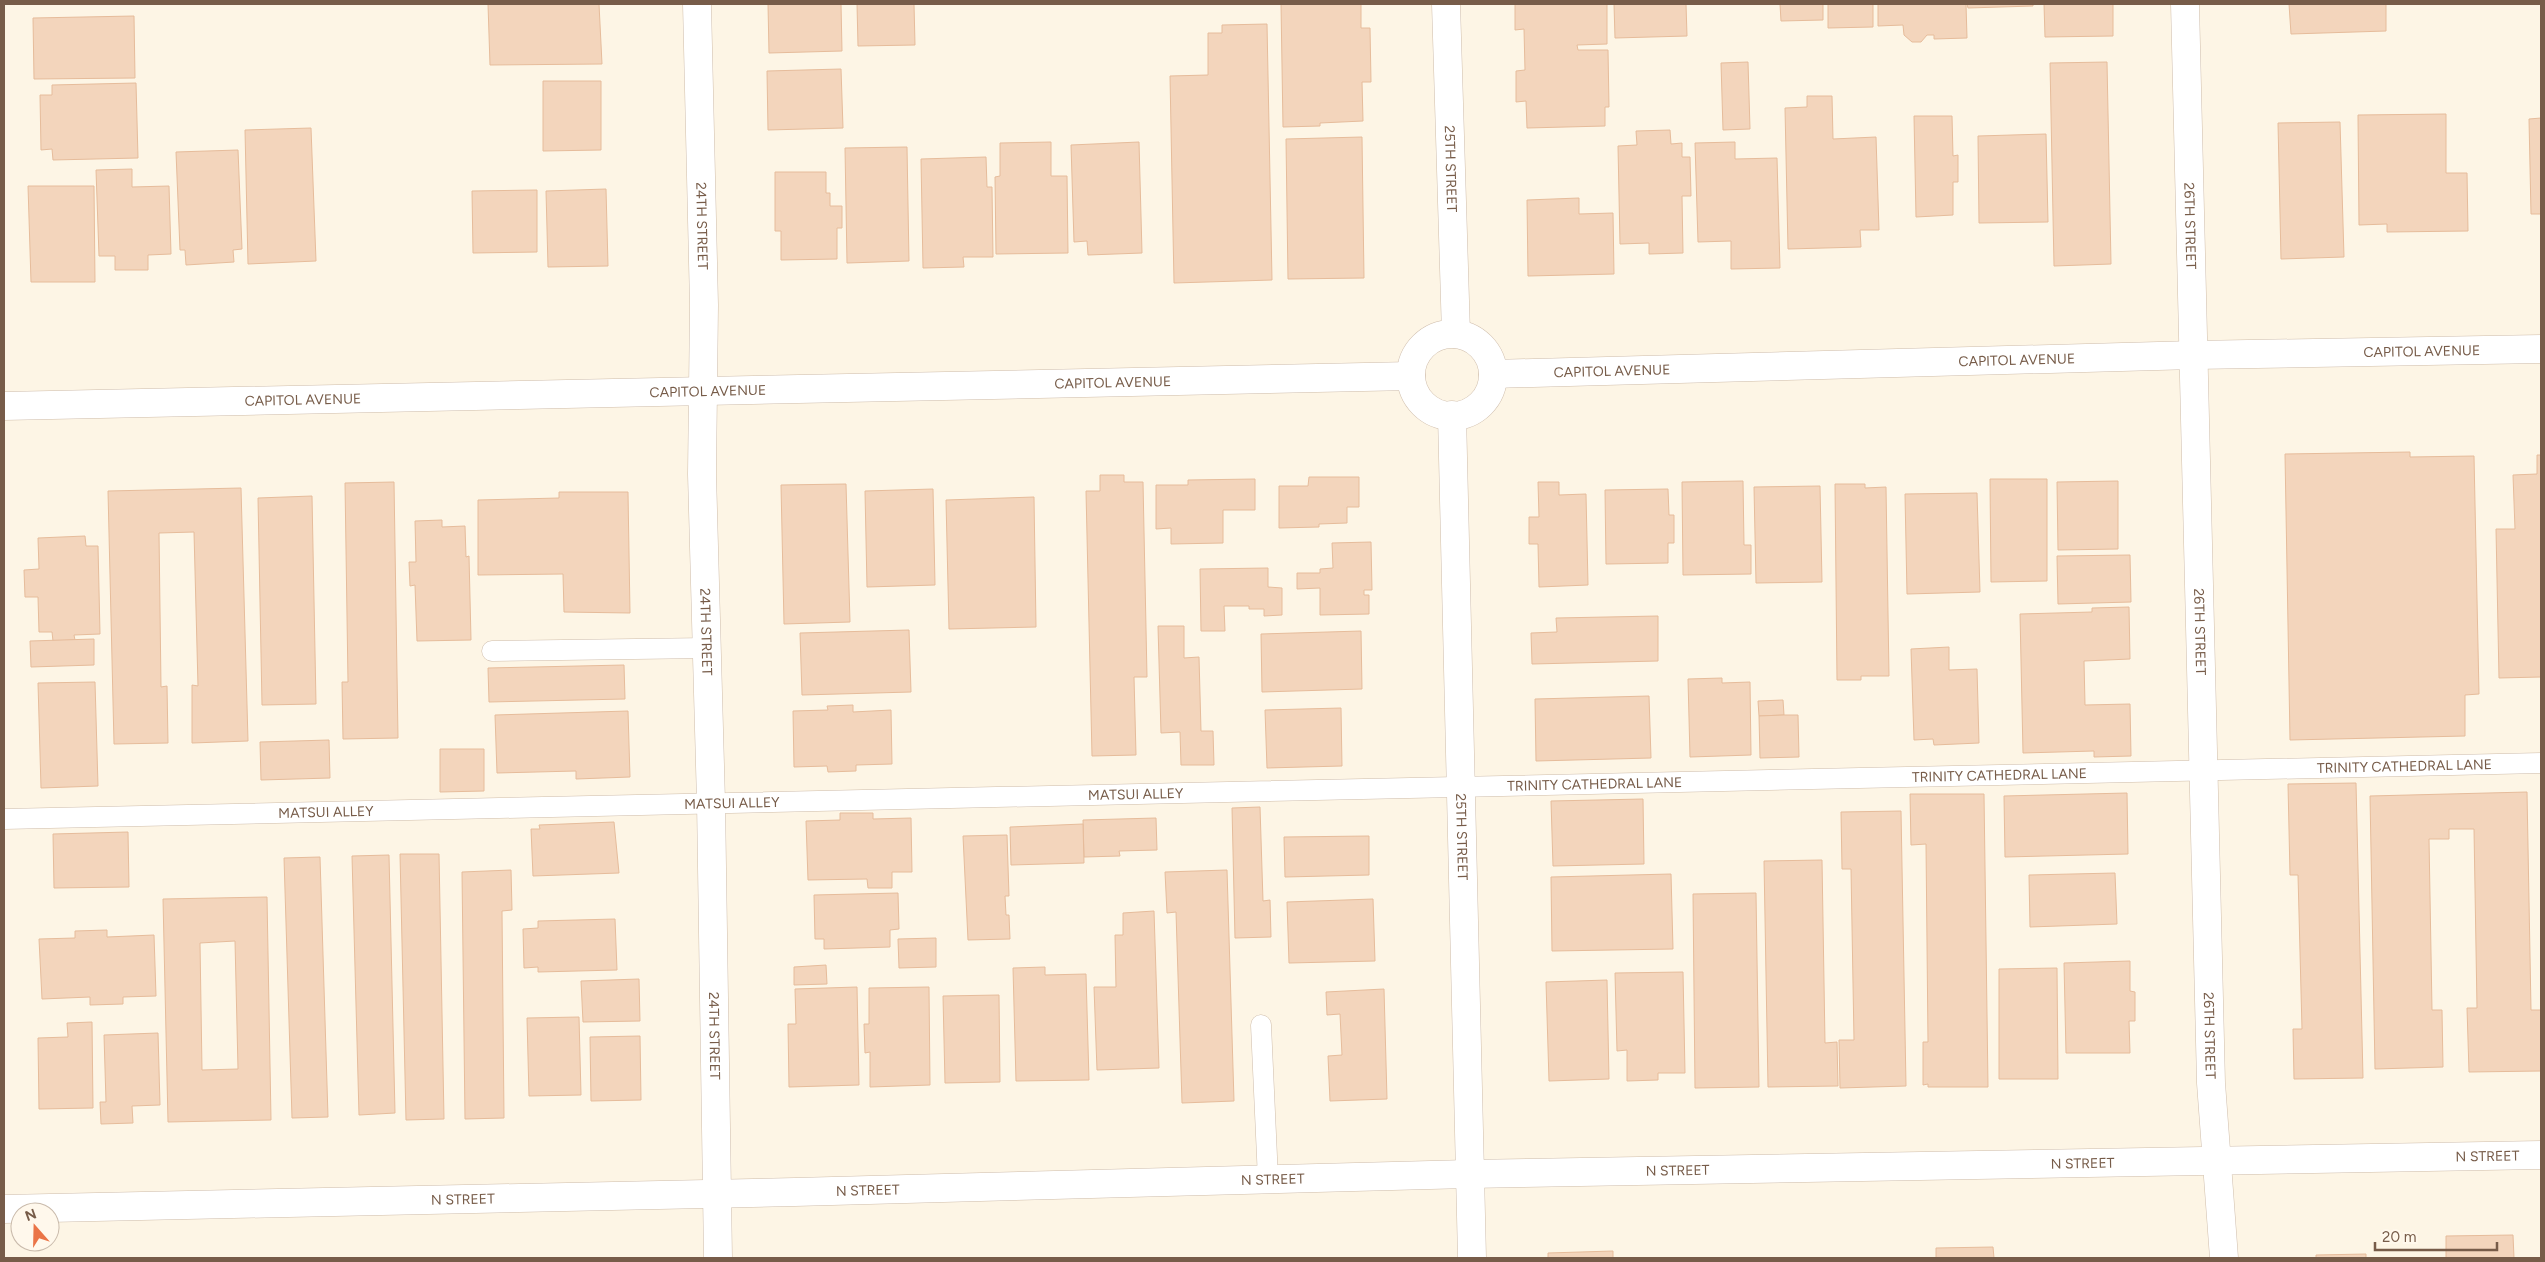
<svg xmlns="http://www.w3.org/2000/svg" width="2545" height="1262" viewBox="0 0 2545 1262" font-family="Figtree,sans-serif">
<rect width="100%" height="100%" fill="#fdf5e5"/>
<g fill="#f3d5bc" stroke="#e6bc9b" fill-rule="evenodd">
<polygon points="488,4 599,4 602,64 490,65"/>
<polygon points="768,4 841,4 842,51 769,53"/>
<polygon points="857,4 914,4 915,45 858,46"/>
<polygon points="1281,4 1361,4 1361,28 1370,28 1371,82 1362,82 1363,121 1320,123 1320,126 1283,127"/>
<polygon points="1515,4 1607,4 1607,44 1577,45 1578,50 1608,50 1609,107 1605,107 1605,126 1527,128 1526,101 1516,102 1516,71 1525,70 1524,29 1515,30"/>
<polygon points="1614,4 1686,4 1687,36 1615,38"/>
<polygon points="1780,4 1823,4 1823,20 1781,21"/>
<polygon points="1828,4 1873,4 1873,27 1828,28"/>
<polygon points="1878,4 1966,4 1967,38 1934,39 1934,35 1927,35 1921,42 1912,42 1904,35 1903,25 1878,26"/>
<polygon points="1967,4 2033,4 2033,6 1968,8"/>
<polygon points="2044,4 2113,4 2113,36 2045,37"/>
<polygon points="2289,4 2386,4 2386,31 2291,34"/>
<polygon points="134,16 135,78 34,79 33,18"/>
<polygon points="1267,24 1272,280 1174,283 1170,76 1208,75 1208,33 1222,33 1222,25"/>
<polygon points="1748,62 1750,129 1723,130 1721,63"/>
<polygon points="2107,62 2111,264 2054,266 2050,63"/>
<polygon points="841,69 843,128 768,130 767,71"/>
<polygon points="543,81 601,81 601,150 543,151"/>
<polygon points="136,83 138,158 53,160 52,149 41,150 40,95 52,95 52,85"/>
<polygon points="1807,96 1832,96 1833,139 1876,137 1879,230 1860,230 1861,247 1788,249 1785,108 1807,107"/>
<polygon points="2446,114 2446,173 2467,173 2468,231 2387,232 2387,224 2359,225 2358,115"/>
<polygon points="1914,116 1952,116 1953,156 1958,155 1958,182 1953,182 1953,215 1916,217"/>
<polygon points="2541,118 2541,214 2531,214 2529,119"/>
<polygon points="2340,122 2344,257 2281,259 2278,123"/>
<polygon points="311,128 316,261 248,264 245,130"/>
<polygon points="1670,130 1671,144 1682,143 1682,157 1690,157 1691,196 1682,196 1683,253 1649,254 1649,243 1620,244 1618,146 1637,145 1636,131"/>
<polygon points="2046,134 2048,222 1979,223 1978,136"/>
<polygon points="1362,137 1364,278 1288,279 1286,139"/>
<polygon points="1051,142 1051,176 1067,176 1068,253 996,254 995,177 1000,176 1000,143"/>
<polygon points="1139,142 1142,253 1088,255 1087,241 1074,242 1071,145"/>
<polygon points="1735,142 1735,159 1777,158 1780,268 1731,269 1731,241 1698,242 1695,143"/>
<polygon points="907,147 909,261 847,263 845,148"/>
<polygon points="238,150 242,249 233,250 234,262 186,265 185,250 180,250 176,152"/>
<polygon points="986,157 987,187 992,187 993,257 963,257 964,267 923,268 921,159"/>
<polygon points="132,169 132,187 169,186 171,254 148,255 148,270 115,270 115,256 99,256 96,170"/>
<polygon points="775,172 826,172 826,193 830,193 830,206 842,206 842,228 837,228 837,259 781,260 781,231 775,231"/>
<polygon points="28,186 94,186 95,282 31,282"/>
<polygon points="606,189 608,266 548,267 546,191"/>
<polygon points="537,190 537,252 473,253 472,191"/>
<polygon points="1579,198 1579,214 1613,213 1614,274 1528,276 1527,200"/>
<polygon points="2410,452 2410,457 2474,456 2479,694 2465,695 2465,736 2290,740 2285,454"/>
<polygon points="2537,455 2541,455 2541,677 2499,678 2496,529 2515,529 2513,475 2537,474"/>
<polygon points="1100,475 1124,475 1124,482 1143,482 1147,677 1134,677 1136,755 1092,756 1086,491 1100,491"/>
<polygon points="1309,477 1359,477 1359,507 1347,507 1347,523 1319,524 1319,527 1279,528 1279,486 1308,486"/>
<polygon points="1255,479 1255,510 1223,510 1223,543 1171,544 1171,528 1156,529 1156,485 1188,485 1188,480"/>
<polygon points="1990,479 2047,479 2047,581 1991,582"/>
<polygon points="1743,481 1744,545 1751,545 1751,574 1683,575 1682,482"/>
<polygon points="2118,481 2118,549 2058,550 2057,482"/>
<polygon points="394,482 398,738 343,739 342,682 348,682 345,483"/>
<polygon points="1538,482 1559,482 1559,495 1586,494 1588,585 1539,587 1538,544 1529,544 1529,517 1539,517"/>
<polygon points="846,484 850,622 784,624 781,485"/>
<polygon points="1835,484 1865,484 1865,488 1886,487 1889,676 1861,676 1861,680 1837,680"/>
<polygon points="1820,486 1822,582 1756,583 1754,487"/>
<polygon points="241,488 248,741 192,743 192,685 198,686 194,532 159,533 161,687 167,686 168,743 114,744 108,491"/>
<polygon points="933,489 935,585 867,587 865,491"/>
<polygon points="1668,489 1669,515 1674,515 1674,543 1668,543 1668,563 1606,564 1605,490"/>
<polygon points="559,492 628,492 630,613 564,612 563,574 478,575 478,500 559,498"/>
<polygon points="1977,493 1980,592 1907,594 1905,494"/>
<polygon points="312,496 316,704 262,705 258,498"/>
<polygon points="1034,497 1036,627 949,629 946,500"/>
<polygon points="442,520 442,527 465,526 466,557 469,556 471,640 417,641 415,585 410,586 409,562 416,562 415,521"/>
<polygon points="85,536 86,546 98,546 100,634 74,635 75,640 53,641 52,632 39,632 38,597 25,597 24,570 39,569 38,538"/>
<polygon points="1371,542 1372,590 1364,590 1364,595 1369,595 1369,614 1320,615 1320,588 1297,589 1297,573 1320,573 1320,569 1333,568 1332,543"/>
<polygon points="2130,555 2131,602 2058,604 2057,556"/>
<polygon points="1268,568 1268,587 1282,588 1282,615 1264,616 1264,609 1249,609 1249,606 1224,606 1225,631 1201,631 1200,569"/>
<polygon points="2129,607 2130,659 2084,661 2085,705 2130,704 2131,756 2094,757 2094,751 2023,753 2020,614 2092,612 2092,608"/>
<polygon points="1658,616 1658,661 1532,664 1531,633 1557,632 1556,618"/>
<polygon points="1158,626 1184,626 1184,658 1199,657 1201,731 1213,731 1214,765 1181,765 1180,732 1161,733"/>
<polygon points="909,630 911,692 802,695 800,633"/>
<polygon points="1361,631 1362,689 1262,692 1261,634"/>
<polygon points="94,639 94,665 31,667 30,641"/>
<polygon points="1949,647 1949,670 1977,669 1979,743 1934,745 1933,739 1914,740 1911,649"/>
<polygon points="624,665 625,699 489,702 488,668"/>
<polygon points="1722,678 1722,683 1750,682 1751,755 1690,757 1688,679"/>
<polygon points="95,682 98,786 41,788 38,683"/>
<polygon points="1649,696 1651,758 1536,761 1535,699"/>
<polygon points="1783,700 1784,715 1759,716 1758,701"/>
<polygon points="853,705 853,712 891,710 892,764 856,765 856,771 828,772 827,766 794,767 793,711 828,710 827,706"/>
<polygon points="1341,708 1342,766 1267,768 1265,710"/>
<polygon points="628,711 630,777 576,779 576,771 497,773 495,715"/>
<polygon points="1784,715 1798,715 1799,757 1760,758 1759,716"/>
<polygon points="329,740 330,778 261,780 260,742"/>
<polygon points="440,749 484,749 484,791 440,792"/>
<polygon points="2356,783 2363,1078 2294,1079 2293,1029 2302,1029 2298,875 2290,875 2288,784"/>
<polygon points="2527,792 2531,1010 2541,1010 2541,1071 2469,1072 2467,1008 2477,1008 2474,829 2449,829 2449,839 2429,839 2432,1010 2442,1010 2443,1067 2375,1069 2370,796"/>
<polygon points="2127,793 2128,854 2005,857 2004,796"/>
<polygon points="1910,794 1984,794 1988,1087 1928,1087 1928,1084 1923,1085 1923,1042 1928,1042 1926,844 1911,845"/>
<polygon points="1643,799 1644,864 1553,866 1551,801"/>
<polygon points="1260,807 1263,901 1270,900 1271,937 1235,938 1232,808"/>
<polygon points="1901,811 1906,1086 1840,1088 1839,1040 1854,1040 1851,869 1842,869 1841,812"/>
<polygon points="840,813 873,813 873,819 911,818 912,872 892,872 892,888 868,888 867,879 808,880 806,821 840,820"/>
<polygon points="1156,818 1157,850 1119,851 1120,856 1084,857 1083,820"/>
<polygon points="614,822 619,873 533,876 531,829 540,829 539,825"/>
<polygon points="1083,824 1084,863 1011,865 1010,827"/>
<polygon points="128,832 129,887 54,888 53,834"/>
<polygon points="1007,835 1009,896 1005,896 1006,915 1009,915 1010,939 968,940 963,836"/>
<polygon points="1369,836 1369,875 1285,877 1284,837"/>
<polygon points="400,854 439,854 444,1119 406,1120"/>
<polygon points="389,855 395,1113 359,1115 352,856"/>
<polygon points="320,857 328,1117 292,1118 284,858"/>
<polygon points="1822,860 1825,1043 1837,1042 1838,1086 1768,1087 1764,861"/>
<polygon points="511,870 512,910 502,911 504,1118 465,1119 462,872"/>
<polygon points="1227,870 1234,1101 1182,1103 1176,912 1167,913 1165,872"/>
<polygon points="2115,873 2117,924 2030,927 2029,875"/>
<polygon points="1671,874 1673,949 1552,951 1551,877"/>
<polygon points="898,893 899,929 890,930 890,947 824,949 824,939 815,939 814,895"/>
<polygon points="1756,893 1759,1087 1695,1088 1693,894"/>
<path d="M267,897L271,1120L168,1122L163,899ZM235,941L238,1069L202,1070L200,943Z"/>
<polygon points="1373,899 1375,961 1289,963 1287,902"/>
<polygon points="1154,911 1159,1068 1097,1070 1094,987 1116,987 1115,935 1123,935 1123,913"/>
<polygon points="615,919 617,970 538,972 538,967 524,968 523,929 538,928 538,921"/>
<polygon points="107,930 107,937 154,935 156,996 123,997 123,1004 90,1005 90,997 42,999 39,939 75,938 75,931"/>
<polygon points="936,938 936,967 899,968 898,939"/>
<polygon points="2130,961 2130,991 2135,992 2135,1021 2129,1021 2130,1053 2066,1053 2064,963"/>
<polygon points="826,965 827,984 794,985 794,967"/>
<polygon points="1045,967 1045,975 1086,974 1089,1080 1016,1081 1013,968"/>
<polygon points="2057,968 2058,1079 1999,1079 1999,969"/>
<polygon points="1683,972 1685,1073 1658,1073 1658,1080 1627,1081 1627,1050 1617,1051 1615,973"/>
<polygon points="639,979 640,1021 583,1022 581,981"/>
<polygon points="1607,980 1609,1079 1549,1081 1546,982"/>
<polygon points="857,987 859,1085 789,1087 788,1024 796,1024 795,989"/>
<polygon points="929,987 930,1085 870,1087 870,1052 865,1053 864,1024 869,1024 869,988"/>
<polygon points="1384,989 1387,1099 1330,1101 1328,1056 1342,1055 1340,1014 1327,1015 1326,992"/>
<polygon points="999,995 1000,1082 945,1083 943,996"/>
<polygon points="579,1017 581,1095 529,1096 527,1018"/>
<polygon points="92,1022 93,1108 39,1109 38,1038 68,1037 67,1023"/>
<polygon points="158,1033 160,1105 132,1106 133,1123 101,1124 100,1102 106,1102 104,1035"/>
<polygon points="640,1036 641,1100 591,1101 590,1037"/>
<polygon points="2513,1235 2514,1258 2446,1258 2446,1236"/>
<polygon points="1993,1247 1994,1258 1936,1258 1936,1248"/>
<polygon points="1613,1251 1613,1258 1548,1258 1548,1253"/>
<polygon points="2366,1254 2366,1258 2316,1258 2316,1255"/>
</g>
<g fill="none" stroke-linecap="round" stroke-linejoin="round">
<g stroke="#cfbdab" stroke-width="21">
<g id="service">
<polyline points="492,651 707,648"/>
<path id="s1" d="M4,819L2541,763"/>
<polyline points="1261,1025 1268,1179"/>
</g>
</g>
<g stroke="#cfbdab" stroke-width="29">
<g id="minor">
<path id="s2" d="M697,4L704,305L702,474L711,802L718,1258"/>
<path id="s3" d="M1446,4L1456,334"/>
<path id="s4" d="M2185,4L2211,1083L2224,1258"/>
<path id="s5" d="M1452,415L1472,1258"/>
<path id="s6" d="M4,1209L795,1192L1468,1174L2541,1155"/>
</g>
</g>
<g stroke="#cfbdab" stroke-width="29">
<g id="tertiary">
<circle cx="1452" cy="375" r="41"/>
<path id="s7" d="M1493,374L2194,355L2541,349"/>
<path id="s8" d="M4,406L1411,376"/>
</g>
</g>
<use href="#service" stroke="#fff" stroke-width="20"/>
<use href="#minor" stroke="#fff" stroke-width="28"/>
<use href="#tertiary" stroke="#fff" stroke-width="28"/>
</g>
<g text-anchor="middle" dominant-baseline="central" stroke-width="5" stroke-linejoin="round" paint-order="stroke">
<g font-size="14" fill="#775c49" stroke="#fff8ec">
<text stroke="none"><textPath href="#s3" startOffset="165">25TH STREET</textPath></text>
<text stroke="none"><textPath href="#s2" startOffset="222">24TH STREET</textPath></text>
<text stroke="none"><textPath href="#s4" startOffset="222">26TH STREET</textPath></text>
<text stroke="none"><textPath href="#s7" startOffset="929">CAPITOL AVENUE</textPath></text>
<text stroke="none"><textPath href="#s7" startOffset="524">CAPITOL AVENUE</textPath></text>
<text stroke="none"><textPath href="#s7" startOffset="119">CAPITOL AVENUE</textPath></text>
<text stroke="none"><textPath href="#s8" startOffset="1109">CAPITOL AVENUE</textPath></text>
<text stroke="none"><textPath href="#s8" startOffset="704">CAPITOL AVENUE</textPath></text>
<text stroke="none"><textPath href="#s8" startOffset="299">CAPITOL AVENUE</textPath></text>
<text stroke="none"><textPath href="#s2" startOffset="628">24TH STREET</textPath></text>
<text stroke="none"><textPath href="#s4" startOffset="628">26TH STREET</textPath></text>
<text stroke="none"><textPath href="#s1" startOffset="2401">TRINITY CATHEDRAL LANE</textPath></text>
<text stroke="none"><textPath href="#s1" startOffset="1996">TRINITY CATHEDRAL LANE</textPath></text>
<text stroke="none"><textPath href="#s1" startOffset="1591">TRINITY CATHEDRAL LANE</textPath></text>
<text stroke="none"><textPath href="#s1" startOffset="1132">MATSUI ALLEY</textPath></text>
<text stroke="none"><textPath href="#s1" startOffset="728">MATSUI ALLEY</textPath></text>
<text stroke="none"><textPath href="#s1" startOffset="322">MATSUI ALLEY</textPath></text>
<text stroke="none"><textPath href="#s5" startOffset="422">25TH STREET</textPath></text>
<text stroke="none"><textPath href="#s2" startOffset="1032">24TH STREET</textPath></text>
<text stroke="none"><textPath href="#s4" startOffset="1032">26TH STREET</textPath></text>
<text stroke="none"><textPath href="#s6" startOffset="2484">N STREET</textPath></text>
<text stroke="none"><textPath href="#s6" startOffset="2079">N STREET</textPath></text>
<text stroke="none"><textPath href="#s6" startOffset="1674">N STREET</textPath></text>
<text stroke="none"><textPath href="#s6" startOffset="1269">N STREET</textPath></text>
<text stroke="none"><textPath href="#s6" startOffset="864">N STREET</textPath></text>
<text stroke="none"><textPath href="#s6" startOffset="459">N STREET</textPath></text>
</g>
</g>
<rect width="2545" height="1262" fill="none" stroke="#775c49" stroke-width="10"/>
<g transform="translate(35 1227) rotate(340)"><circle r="24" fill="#fff8ec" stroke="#c9baab"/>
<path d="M0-4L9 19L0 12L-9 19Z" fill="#ea7447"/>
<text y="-8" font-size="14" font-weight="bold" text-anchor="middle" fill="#775c49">N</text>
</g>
<path d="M2375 1242v8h122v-8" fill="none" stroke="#775c49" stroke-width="2.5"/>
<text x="2382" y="1242" font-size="15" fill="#775c49" stroke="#fff8ec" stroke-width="4" paint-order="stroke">20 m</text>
</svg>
